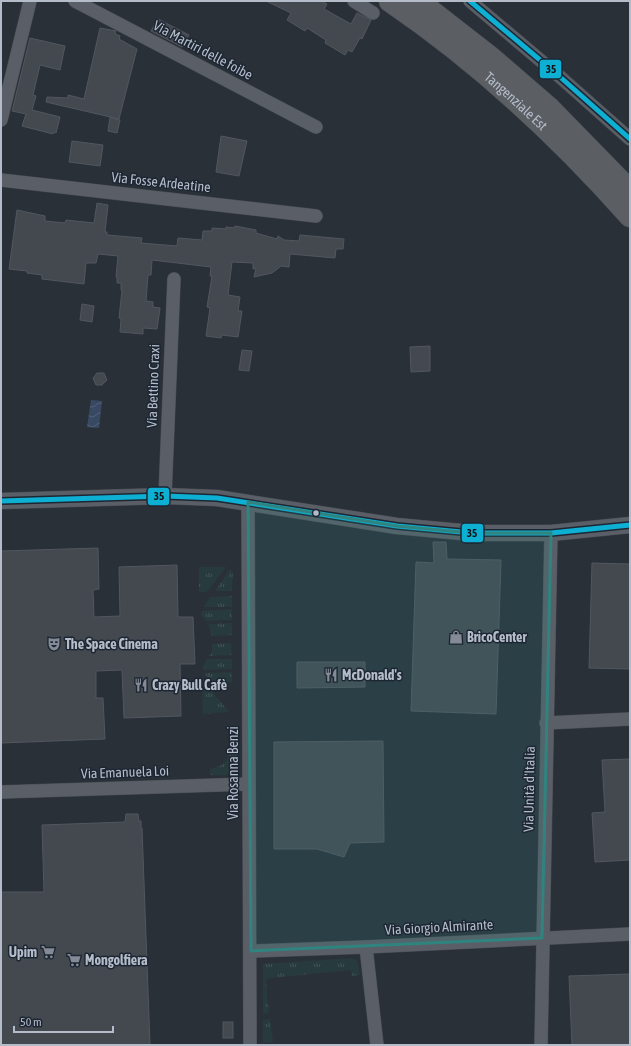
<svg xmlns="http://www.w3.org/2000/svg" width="631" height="1046" viewBox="0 0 631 1046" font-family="'Asap Condensed',sans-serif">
<defs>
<pattern id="grass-tufts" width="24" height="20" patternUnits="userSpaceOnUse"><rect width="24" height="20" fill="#273a3e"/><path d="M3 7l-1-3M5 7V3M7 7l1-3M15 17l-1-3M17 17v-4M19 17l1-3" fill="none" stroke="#445559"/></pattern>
<pattern id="water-waves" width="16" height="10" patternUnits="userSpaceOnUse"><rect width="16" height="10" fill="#384963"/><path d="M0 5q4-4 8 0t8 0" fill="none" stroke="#526178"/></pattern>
</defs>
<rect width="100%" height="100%" fill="#2a3038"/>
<g fill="url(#grass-tufts)">
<polygon points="199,567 226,567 207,592 199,592"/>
<polygon points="230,569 233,574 232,591 215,591"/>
<polygon points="232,596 232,607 204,607 210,597"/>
<polygon points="232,609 232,620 206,621 201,615 202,611"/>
<polygon points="232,623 232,635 212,636 208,624"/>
<polygon points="231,643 232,655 209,656 212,650 212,644"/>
<polygon points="207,659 232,659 232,669 203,670 203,666"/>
<polygon points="232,672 232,682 212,683 204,673"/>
<polygon points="202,689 210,689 229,712 203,714"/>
<path d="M234,730L239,733V766C235,778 221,775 210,775V769C232,765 230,752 230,733Z"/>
<polygon points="352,958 358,962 360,975 352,976 351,970 270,978 267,979 266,982 269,1013 263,1014 263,964"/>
<polygon points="270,1019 273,1042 263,1043 263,1020"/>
</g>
<polygon fill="url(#water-waves)" points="91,400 102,401 99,428 87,427"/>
<g fill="#444950" stroke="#52575f">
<polygon points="266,1 321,1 327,4 324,9 351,24 357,13 371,20 362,39 360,38 352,52 348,50 345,55 325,43 326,40 307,28 305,31 287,20 291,13"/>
<polygon points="158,19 189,35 182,47 151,31"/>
<polygon points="100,28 116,31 115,34 120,36 119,39 137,49 119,119 46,102 47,97 68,98 68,95 84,99"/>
<polygon points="30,38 65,46 60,70 40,65 33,95 36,96 32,110 60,117 56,133 54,132 53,134 22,126 26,114 12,111"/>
<polygon points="110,117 120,120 117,133 108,131"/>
<polygon points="221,136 247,141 239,176 216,172"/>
<polygon points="72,141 103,145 100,166 69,162"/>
<polygon points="97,203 108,205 105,232 107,232 107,235 142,238 141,243 177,246 178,238 202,240 203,231 212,231 212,228 226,229 226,227 234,228 235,226 256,230 256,233 277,239 278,236 284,240 299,241 300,235 344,239 343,249 336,249 335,258 290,254 289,267 281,266 272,273 254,277 256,268 253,269 253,263 232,262 228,295 240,297 238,311 242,311 238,337 222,335 221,338 206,336 210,308 207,307 212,276 210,276 211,267 152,260 151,275 148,275 146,301 153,302 153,307 160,308 157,329 143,328 143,334 120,332 121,319 119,318 122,290 121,290 121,283 117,283 117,277 116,277 118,256 98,254 96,263 86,263 84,284 42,279 42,275 27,273 27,271 9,269 17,210 45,216 45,221 65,223 66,220 94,223"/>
<polygon points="82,304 94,306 92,322 80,320"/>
<polygon points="430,346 430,371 411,372 410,347"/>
<polygon points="242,350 252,351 249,371 239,370"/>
<polygon points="97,373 104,373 107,380 102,385 96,385 93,378"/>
<polygon points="433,542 446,542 447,559 501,560 496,714 411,711 416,562 434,563"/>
<polygon points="98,548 99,589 93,590 94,617 120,616 119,567 177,565 178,617 193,617 195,664 180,664 181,716 124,718 122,670 96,671 96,698 103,698 105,739 1,743 1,551"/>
<polygon points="592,563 630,564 630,669 589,668"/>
<polygon points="297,662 365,662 365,687 297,688"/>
<polygon points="383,741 384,842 350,843 344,857 317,849 274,849 274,742"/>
<polygon points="630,759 630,860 595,862 592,813 605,812 602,760"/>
<polygon points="126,814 138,814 139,821 141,821 141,828 142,828 150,1045 1,1045 1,892 44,892 42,825 125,822"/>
<polygon points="630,974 630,1045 572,1045 569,976"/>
<rect x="223" y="1022" width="10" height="16"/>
</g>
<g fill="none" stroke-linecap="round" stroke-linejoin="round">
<g stroke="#484c53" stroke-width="14">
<g id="minor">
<polyline points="75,1 316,127"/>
<polyline points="354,1 373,13"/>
<polyline points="470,1 559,76 630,139"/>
<polyline points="1,120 30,1"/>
<polyline points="1,180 316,216"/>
<polyline points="165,496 174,279"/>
<polyline points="248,502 250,1045"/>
<polyline points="546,723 630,719"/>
<polyline points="1,792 249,784"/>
<polyline points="366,947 377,1045"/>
<polyline points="251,951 366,947 630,934"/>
<polyline points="541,1045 551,533"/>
</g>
</g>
<g stroke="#484c53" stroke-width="17">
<polyline id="tertiary" points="1,501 165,496 217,498 397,526 472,533 551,533 630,525"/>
</g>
<g stroke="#474c53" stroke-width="23">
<g id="trunk">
<path id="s1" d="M390,1C478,61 559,136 630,216"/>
<polyline points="418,1 490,57 549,108 630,191"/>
</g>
</g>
<use href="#minor" stroke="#5a5e66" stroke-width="13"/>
<use href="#tertiary" stroke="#5a5e66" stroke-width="16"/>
<use href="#trunk" stroke="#5b5f64" stroke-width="22"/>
<g stroke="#1d2633" stroke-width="8">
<g id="bus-1">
<polyline points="470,1 559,76 630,139"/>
<polyline points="1,501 165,496 217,498 397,526 472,533 551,533 630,525"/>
</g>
</g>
<use href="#bus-1" stroke="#0dafd3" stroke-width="5"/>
</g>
<path fill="#308480" fill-opacity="0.2" stroke="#308480" stroke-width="3" stroke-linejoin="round" d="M248,502L397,526L472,533H551L542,938L251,951Z"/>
<defs>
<g id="shop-bare" transform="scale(1.08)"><path d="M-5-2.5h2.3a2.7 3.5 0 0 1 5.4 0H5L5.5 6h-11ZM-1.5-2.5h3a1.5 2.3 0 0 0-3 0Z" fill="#848b96" stroke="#1d2633" stroke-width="2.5" paint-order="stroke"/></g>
<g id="theatre-bare" transform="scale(1.08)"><path d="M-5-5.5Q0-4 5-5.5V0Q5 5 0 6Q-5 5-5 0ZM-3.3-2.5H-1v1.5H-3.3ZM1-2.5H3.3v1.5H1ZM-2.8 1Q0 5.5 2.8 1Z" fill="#848b96" stroke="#1d2633" stroke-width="2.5" paint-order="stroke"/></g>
<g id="restaurant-bare" transform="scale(1.08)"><path d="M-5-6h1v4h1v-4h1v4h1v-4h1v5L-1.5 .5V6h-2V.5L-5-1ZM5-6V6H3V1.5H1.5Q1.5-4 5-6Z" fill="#848b96" stroke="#1d2633" stroke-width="2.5" paint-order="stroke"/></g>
<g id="supermarket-bare" transform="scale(1.08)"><path d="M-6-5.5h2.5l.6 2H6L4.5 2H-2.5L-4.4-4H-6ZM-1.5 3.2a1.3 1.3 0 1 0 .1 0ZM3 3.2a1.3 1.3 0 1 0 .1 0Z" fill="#848b96" stroke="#1d2633" stroke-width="2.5" paint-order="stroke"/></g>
</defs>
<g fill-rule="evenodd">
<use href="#shop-bare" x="456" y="637"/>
<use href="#theatre-bare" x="54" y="644"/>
<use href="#restaurant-bare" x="331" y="675"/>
<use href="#restaurant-bare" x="141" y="685"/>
<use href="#supermarket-bare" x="48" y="952"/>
<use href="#supermarket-bare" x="74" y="960"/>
</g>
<circle fill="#b4bcc9" stroke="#1d2633" stroke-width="1.5" cx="316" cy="513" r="3.5"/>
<g text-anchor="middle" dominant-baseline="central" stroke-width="3" stroke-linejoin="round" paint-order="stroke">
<g font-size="14" fill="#b4bcc9" stroke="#1d2633">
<text transform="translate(203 50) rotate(28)">Via Martiri delle foibe</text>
<text stroke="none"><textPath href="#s1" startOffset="161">Tangenziale Est</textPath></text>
<text transform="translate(161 182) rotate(6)">Via Fosse Ardeatine</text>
<text transform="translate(153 386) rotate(-88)">Via Bettino Craxi</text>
<text transform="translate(125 772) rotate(-2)">Via Emanuela Loi</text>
<text transform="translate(233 773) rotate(-90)">Via Rosanna Benzi</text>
<text transform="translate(529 789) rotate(-89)">Via Unità d'Italia</text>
<text transform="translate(439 927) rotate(-3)">Via Giorgio Almirante</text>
</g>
<g font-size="14" font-weight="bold" fill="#b4bcc9" stroke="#1d2633" text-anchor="start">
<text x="467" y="637">BricoCenter</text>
<text x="65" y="644">The Space Cinema</text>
<text x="342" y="675">McDonald's</text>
<text x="152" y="685">Crazy Bull Cafè</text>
<text x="37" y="952" text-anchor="end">Upim</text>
<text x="85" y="960">Mongolfiera</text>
</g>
</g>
<g stroke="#1d2633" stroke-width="1.5">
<rect x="539" y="59" width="23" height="20" rx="4" fill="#0dafd3"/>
<rect x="147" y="487" width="23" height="19" rx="4" fill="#0dafd3"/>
<rect x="461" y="523" width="23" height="20" rx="4" fill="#0dafd3"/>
</g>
<g font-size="11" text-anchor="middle" font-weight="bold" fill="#111">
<text x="551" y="73">35</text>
<text x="159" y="500">35</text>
<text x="472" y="537">35</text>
</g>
<rect width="631" height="1046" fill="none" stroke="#b4bcc9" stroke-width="4"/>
<path d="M14 1026v6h99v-6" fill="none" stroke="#b4bcc9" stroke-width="2"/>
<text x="20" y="1026" font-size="12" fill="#b4bcc9" stroke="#1d2633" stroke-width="3" paint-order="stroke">50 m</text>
</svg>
